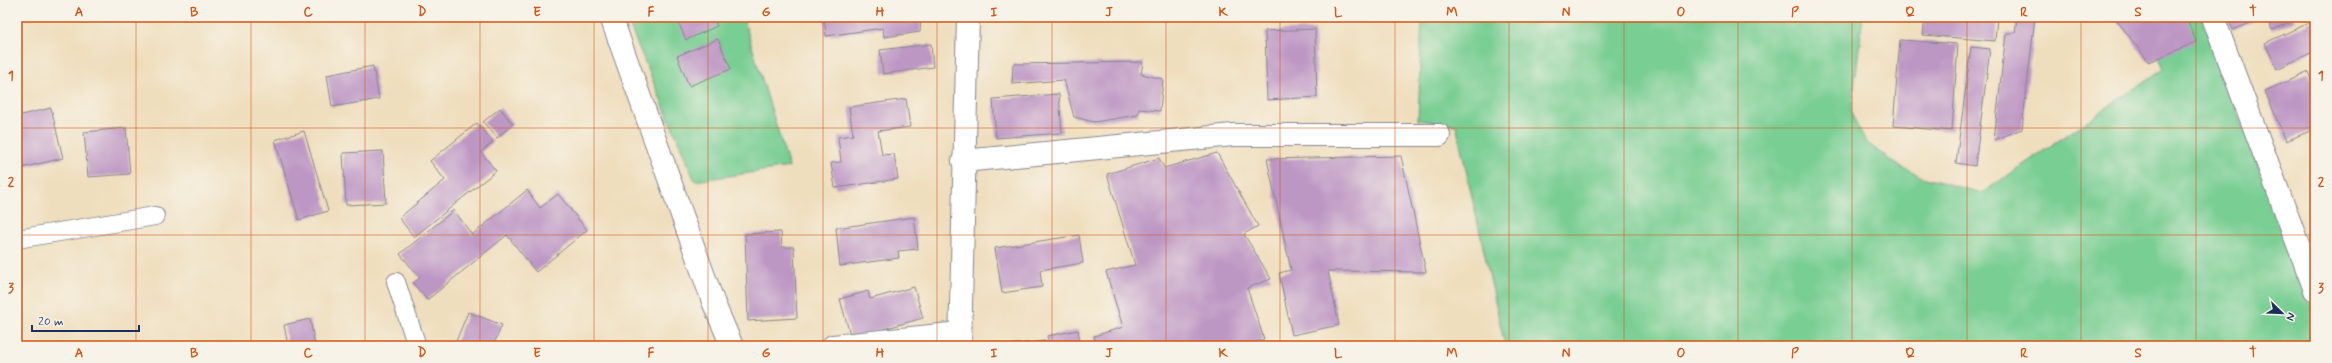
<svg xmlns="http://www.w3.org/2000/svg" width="2332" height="363" viewBox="0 0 2332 363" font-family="Mynerve,sans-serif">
<rect width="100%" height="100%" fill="#f7f3e8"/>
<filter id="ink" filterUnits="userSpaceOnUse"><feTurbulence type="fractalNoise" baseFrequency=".025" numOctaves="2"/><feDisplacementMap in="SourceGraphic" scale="8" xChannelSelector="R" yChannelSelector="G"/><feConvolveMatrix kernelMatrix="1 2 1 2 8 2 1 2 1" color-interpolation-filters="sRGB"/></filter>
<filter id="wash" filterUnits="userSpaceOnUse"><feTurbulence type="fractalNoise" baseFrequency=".012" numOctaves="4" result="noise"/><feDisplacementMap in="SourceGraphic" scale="16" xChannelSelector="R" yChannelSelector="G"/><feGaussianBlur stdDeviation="0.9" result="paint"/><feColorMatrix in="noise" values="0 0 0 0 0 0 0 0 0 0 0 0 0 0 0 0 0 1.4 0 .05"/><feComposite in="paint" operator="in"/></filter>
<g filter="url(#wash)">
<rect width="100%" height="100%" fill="#efdebd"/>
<g fill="#78ce93" stroke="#4a7e78">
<polygon points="626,17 743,17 789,167 695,181"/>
<polygon points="1422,17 1863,17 1851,113 1866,142 1894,163 1922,177 1982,193 2163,69 2142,17 2202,17 2315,315 2315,346 1505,346 1456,125 1418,120"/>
</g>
<g id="blocks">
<g fill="#bd97c4">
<polygon points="676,17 713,17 717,26 686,40"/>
<polygon points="824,17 921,17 920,32 884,37 883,28 826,36"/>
<polygon points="1925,17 1997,17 1995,41 1923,35"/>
<polygon points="2017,17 2035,17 2022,129 1994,140 2006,33 2015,33"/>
<polygon points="2114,17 2186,17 2196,42 2149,62"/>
<polygon points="2227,17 2252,17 2254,21 2233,30"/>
<polygon points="2266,17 2294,17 2295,20 2272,30"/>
<polygon points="2315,20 2315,51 2277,69 2265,43"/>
<polygon points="1315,29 1317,97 1267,100 1265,31"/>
<polygon points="718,39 731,69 689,86 677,56"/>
<polygon points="1900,40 1958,44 1952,131 1893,126"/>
<polygon points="931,44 933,67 883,74 880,50"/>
<polygon points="1971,47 1990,49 1975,166 1956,163"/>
<polygon points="1143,62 1141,74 1163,79 1160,111 1139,109 1138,115 1094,122 1074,117 1064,80 1012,84 1013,64"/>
<polygon points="373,66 379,99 332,107 327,75"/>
<polygon points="2309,72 2315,86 2315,113 2313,114 2315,129 2286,141 2265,91"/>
<polygon points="1059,94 1062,133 996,138 993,99"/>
<polygon points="906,99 910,127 878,131 882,155 894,154 898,179 835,188 831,163 841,162 838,137 853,135 849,107"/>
<polygon points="51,108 63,158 17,169 17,116"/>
<polygon points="500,108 513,124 497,138 483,122"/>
<polygon points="477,123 493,142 481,152 496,171 414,237 399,218 445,180 430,161"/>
<polygon points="126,128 130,174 88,177 84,132"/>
<polygon points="304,131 328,211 299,220 275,140"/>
<polygon points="383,151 386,203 346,205 343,153"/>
<polygon points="1217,153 1258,226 1244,234 1271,279 1247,288 1264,339 1243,346 1097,346 1094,336 1123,327 1106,272 1135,265 1107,174 1159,158 1164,168"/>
<polygon points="1401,156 1426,272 1328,271 1339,325 1292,335 1279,273 1291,270 1267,159"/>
<polygon points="527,190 540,208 558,194 587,230 536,272 507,235 427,300 413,283 420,278 400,254 454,210 472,235"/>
<polygon points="914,217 918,249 898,251 899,258 840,266 836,228"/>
<polygon points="781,232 782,247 794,247 797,318 748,321 745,234"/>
<polygon points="1079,235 1083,263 1040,270 1042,287 1002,293 995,248"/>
<polygon points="914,287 923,318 851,338 840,299 868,291 870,299"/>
<polygon points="468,312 502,325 493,346 454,346"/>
<polygon points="310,319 315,346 288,346 284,325"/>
<polygon points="1078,330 1081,346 1049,346 1047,336"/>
<polygon points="388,341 389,346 371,346 371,345"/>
<polygon points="1045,341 1045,346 1007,346 1007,345"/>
</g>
</g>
</g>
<g filter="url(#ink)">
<use href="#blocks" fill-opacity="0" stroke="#85868e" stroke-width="1"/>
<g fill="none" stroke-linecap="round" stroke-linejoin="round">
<g stroke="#85868e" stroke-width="20">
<g id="service">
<polyline points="17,239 155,216"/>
<polyline points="396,282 417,346"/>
</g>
</g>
<g stroke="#85868e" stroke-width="24">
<g id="minor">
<polyline points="611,17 714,304 732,346"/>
<polyline points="2213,17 2315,290"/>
<polyline points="963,161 1233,135 1439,135"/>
<polyline points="833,346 960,333"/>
</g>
</g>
<g stroke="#85868e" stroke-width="24">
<polyline id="tertiary" points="960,346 968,17"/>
</g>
<use href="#service" stroke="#fff" stroke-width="18"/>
<use href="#minor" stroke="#fff" stroke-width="22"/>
<use href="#tertiary" stroke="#fff" stroke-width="22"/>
</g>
</g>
<path fill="none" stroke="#d45514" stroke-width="1" stroke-opacity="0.55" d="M136,17V346M251,17V346M365,17V346M480,17V346M594,17V346M708,17V346M823,17V346M937,17V346M1052,17V346M1166,17V346M1280,17V346M1395,17V346M1509,17V346M1624,17V346M1738,17V346M1852,17V346M1967,17V346M2081,17V346M2196,17V346M17,128H2315M17,235H2315"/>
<rect width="2332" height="363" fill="none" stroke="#f7f3e8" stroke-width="44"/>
<g transform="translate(2282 313) rotate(113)" stroke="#f7f3e8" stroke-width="3" paint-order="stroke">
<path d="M0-3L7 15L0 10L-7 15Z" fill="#1b2f5e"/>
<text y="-6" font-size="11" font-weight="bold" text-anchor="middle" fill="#1b2f5e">N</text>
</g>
<path d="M32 325v6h107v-6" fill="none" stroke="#1b2f5e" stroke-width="2"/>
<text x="38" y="325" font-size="12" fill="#1b2f5e" stroke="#f7f3e8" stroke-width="3" paint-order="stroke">20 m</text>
<rect x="22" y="22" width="2288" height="319" fill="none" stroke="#d45514" stroke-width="1.5"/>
<g font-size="13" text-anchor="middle" font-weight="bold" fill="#d45514">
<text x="79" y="16">A</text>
<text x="194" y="16">B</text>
<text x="308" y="16">C</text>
<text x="422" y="16">D</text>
<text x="537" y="16">E</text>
<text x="651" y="16">F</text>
<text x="766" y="16">G</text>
<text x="880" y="16">H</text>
<text x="994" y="16">I</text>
<text x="1109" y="16">J</text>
<text x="1223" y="16">K</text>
<text x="1338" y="16">L</text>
<text x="1452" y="16">M</text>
<text x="1566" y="16">N</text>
<text x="1681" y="16">O</text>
<text x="1795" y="16">P</text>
<text x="1910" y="16">Q</text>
<text x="2024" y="16">R</text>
<text x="2138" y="16">S</text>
<text x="2253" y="16">T</text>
<text x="11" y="80">1</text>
<text x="2321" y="80">1</text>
<text x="11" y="186">2</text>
<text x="2321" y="186">2</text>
<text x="11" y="292">3</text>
<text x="2321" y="292">3</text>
<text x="79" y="357">A</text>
<text x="194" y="357">B</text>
<text x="308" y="357">C</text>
<text x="422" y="357">D</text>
<text x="537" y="357">E</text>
<text x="651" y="357">F</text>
<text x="766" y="357">G</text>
<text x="880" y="357">H</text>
<text x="994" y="357">I</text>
<text x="1109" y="357">J</text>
<text x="1223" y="357">K</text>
<text x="1338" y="357">L</text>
<text x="1452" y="357">M</text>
<text x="1566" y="357">N</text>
<text x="1681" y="357">O</text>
<text x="1795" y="357">P</text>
<text x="1910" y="357">Q</text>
<text x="2024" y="357">R</text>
<text x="2138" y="357">S</text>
<text x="2253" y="357">T</text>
</g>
</svg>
